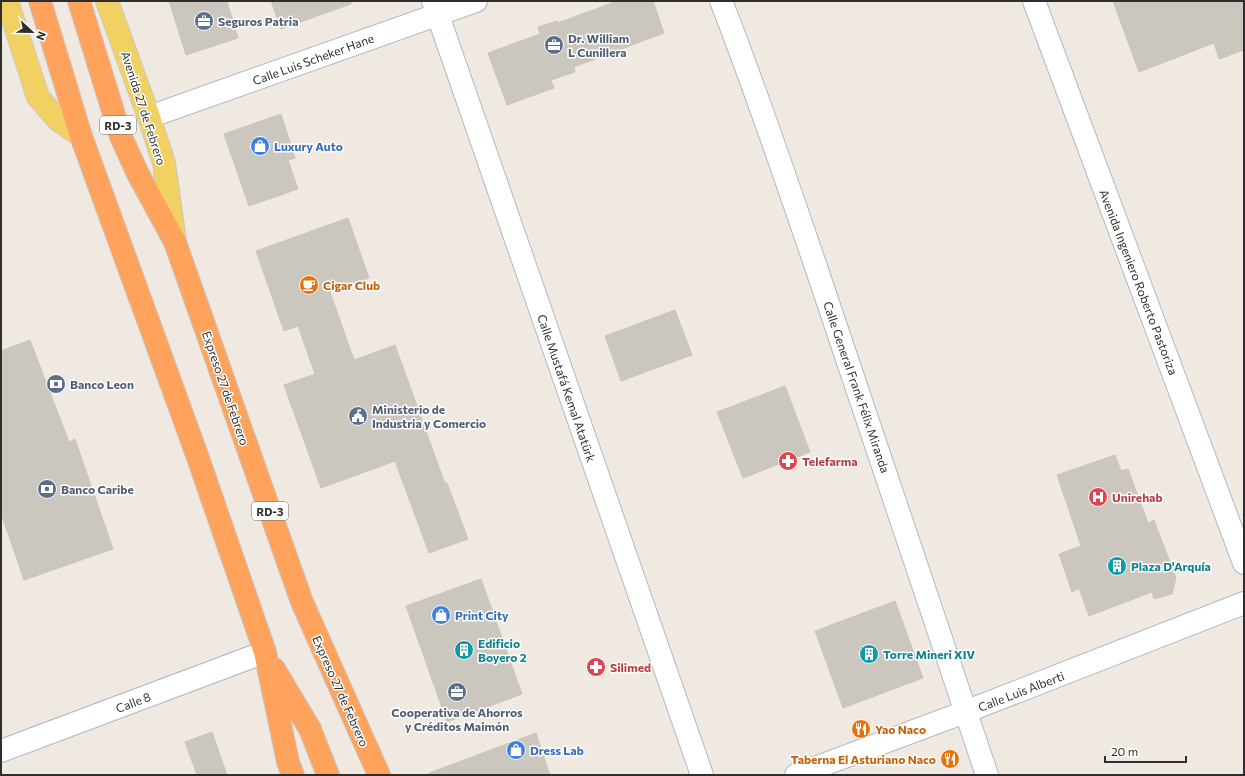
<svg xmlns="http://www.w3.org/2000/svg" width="1245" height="776" viewBox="0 0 1245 776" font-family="Commissioner,sans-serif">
<rect width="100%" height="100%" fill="#efe9e1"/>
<g fill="#cbc7bf" stroke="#cbc5ba">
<polygon points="169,1 227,1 238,38 186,55"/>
<polygon points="271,1 351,1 351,4 281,29"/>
<polygon points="617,1 653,1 664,33 574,67 575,72 551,80 554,88 507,105 488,53 540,34 538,27 557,21 558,23"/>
<polygon points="1113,1 1244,1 1244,50 1219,59 1214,43 1139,72"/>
<polygon points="281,114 295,158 288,160 298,189 249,206 224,134"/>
<polygon points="348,218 369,278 330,292 354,360 395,345 445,484 447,483 468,539 429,553 395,461 321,488 284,385 315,374 298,326 284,331 256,251"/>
<polygon points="675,310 692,355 621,381 605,336"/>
<polygon points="30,340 69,442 75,439 113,549 24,580 1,513 1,351"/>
<polygon points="785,386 810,452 743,478 717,412"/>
<polygon points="1115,455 1121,471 1128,469 1148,523 1154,520 1176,578 1172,594 1154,599 1152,592 1089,616 1079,588 1072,592 1059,554 1081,546 1057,475"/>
<polygon points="481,579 522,694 447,722 406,606"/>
<polygon points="895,601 923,678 843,708 815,631"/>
<polygon points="212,732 227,775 197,775 185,742"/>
<polygon points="536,733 550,775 430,775 429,773"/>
</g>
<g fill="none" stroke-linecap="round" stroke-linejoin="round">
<g stroke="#b4b7c1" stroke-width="24">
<g id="minor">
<polyline points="433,1 702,775"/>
<path d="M721,1C755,87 784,174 814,261C872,432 928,604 987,775"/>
<polyline points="149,117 476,1"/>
<polyline points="1,751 265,652"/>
<polyline points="796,775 965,712 1244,603"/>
</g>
</g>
<g stroke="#b4b7c1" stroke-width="24">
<polyline id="tertiary" points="1034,1 1244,563"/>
</g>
<g stroke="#c9c9c9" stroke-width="24">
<g id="primary">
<polyline points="7,1 38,97 58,120 81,136"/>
<polyline points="107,1 149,117 164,163 175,241"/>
</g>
</g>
<g stroke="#c9c9c9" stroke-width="24">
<g id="motorway">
<polyline points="40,1 81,136 197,455 265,652 288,762 293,775"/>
<polyline points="79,1 121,137 138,174 175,242 302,602 379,775"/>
<polyline points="274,669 310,729 328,775"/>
</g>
</g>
<use href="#minor" stroke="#fff" stroke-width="22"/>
<use href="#tertiary" stroke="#fff" stroke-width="22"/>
<use href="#primary" stroke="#f2d163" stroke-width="22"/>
<use href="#motorway" stroke="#ffa35c" stroke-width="22"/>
</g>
<defs>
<g id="office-disc" transform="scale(1)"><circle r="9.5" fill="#5c6f8a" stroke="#fff"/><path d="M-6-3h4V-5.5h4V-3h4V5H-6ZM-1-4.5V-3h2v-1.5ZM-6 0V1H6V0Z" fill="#fff"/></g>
<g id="shop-disc" transform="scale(1)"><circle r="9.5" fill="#3f7fe0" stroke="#fff"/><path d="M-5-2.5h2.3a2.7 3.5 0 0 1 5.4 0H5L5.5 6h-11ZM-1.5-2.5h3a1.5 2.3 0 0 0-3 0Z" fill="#fff"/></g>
<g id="cafe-disc" transform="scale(1)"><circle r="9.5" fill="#e8710a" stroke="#fff"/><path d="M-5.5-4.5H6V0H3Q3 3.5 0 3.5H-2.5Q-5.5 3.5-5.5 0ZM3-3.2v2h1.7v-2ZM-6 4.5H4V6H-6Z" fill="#fff"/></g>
<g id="bank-disc" transform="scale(1)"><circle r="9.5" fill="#5c6f8a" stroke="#fff"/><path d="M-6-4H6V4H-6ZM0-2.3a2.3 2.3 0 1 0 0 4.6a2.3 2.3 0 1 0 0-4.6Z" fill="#fff"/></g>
<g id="civic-disc" transform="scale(1)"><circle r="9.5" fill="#5c6f8a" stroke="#fff"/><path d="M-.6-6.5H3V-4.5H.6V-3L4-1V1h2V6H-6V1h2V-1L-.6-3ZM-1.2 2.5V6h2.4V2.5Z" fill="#fff"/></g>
<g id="pharmacy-disc" transform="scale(1)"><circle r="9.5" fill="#e0444e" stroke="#fff"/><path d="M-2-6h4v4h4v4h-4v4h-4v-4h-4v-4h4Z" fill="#fff"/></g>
<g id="hospital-disc" transform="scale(1)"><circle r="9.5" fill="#e0444e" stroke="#fff"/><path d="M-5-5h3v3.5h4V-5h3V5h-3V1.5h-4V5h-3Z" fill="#fff"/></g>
<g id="building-disc" transform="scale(1)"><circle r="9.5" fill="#0f9aa8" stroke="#fff"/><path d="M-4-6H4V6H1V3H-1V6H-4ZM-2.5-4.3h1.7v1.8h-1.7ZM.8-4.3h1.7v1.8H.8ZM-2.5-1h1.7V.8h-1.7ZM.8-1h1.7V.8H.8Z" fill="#fff"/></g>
<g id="restaurant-disc" transform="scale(1)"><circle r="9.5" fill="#e8710a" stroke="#fff"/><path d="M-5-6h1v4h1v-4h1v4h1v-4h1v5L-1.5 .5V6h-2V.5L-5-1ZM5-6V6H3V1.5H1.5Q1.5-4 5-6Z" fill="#fff"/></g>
</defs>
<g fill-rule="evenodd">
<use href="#office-disc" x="204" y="21"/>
<use href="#office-disc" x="554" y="45"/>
<use href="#shop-disc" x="260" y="146"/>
<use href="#cafe-disc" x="309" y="285"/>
<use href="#bank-disc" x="56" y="384"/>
<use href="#civic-disc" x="358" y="416"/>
<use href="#pharmacy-disc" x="788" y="461"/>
<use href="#bank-disc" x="47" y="489"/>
<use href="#hospital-disc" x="1098" y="497"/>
<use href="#building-disc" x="1117" y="566"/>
<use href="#shop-disc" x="441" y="615"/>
<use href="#building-disc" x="464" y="650"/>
<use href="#building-disc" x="869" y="654"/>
<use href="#pharmacy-disc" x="596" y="667"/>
<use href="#office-disc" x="457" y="692"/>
<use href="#restaurant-disc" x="861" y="729"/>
<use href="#shop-disc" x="516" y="750"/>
<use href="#restaurant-disc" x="950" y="759"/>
</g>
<g text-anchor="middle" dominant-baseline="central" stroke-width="3" stroke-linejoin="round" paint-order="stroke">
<g fill="#fff" stroke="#6d6d6d" stroke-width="1">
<rect x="100" y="116" width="36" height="18" rx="3"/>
<rect x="252" y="502" width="36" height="18" rx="3"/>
</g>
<g font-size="11" font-weight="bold" fill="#2e2e2e">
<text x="118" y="125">RD-3</text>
<text x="270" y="511">RD-3</text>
</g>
<g font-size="12" font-weight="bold" fill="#4e5e75" stroke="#fff" text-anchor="start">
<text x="218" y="21">Seguros Patria</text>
<text x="568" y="38">Dr. William<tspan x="568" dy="14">L Cunillera</tspan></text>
<text x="70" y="384">Banco Leon</text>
<text x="372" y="409">Ministerio de<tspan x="372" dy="14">Industria y Comercio</tspan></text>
<text x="61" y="489">Banco Caribe</text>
<text x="457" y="712" text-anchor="middle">Cooperativa de Ahorros<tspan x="457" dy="14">y Créditos Maimón</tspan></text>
</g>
<g font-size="12" fill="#2e2e2e" stroke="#fff">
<text transform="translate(313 59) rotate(-20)">Calle Luis Scheker Hane</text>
<text transform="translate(144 108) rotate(72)">Avenida 27 de Febrero</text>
<text transform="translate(1139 282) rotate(69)">Avenida Ingeniero Roberto Pastoriza</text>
<text transform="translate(857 387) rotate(71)">Calle General Frank Félix Miranda</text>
<text transform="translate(226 388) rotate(71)">Expreso 27 de Febrero</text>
<text transform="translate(567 388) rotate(71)">Calle Mustafá Kemal Atatürk</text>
<text transform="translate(341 691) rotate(66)">Expreso 27 de Febrero</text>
<text transform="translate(1021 691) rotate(-21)">Calle Luis Alberti</text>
<text transform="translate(133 702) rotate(-21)">Calle 8</text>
</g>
<g font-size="12" font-weight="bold" fill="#366cbe" stroke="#fff" text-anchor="start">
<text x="274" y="146">Luxury Auto</text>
<text x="455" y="615">Print City</text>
<text x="530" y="750">Dress Lab</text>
</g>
<g font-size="12" font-weight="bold" fill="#c56008" stroke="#fff" text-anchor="start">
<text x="323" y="285">Cigar Club</text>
<text x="875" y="729">Yao Naco</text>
<text x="936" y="759" text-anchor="end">Taberna El Asturiano Naco</text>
</g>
<g font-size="12" font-weight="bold" fill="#be3a42" stroke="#fff" text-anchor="start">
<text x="802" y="461">Telefarma</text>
<text x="1112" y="497">Unirehab</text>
<text x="610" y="667">Silimed</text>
</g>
<g font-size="12" font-weight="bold" fill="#0d838f" stroke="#fff" text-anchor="start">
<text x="1131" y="566">Plaza D'Arquía</text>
<text x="478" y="643">Edificio<tspan x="478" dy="14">Boyero 2</tspan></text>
<text x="883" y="654">Torre Mineri XIV</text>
</g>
</g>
<rect width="1245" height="776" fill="none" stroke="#2e2e2e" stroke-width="4"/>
<g transform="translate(32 32) rotate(112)" stroke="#ffffff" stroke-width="3" paint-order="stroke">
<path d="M0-3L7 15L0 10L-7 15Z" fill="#2e2e2e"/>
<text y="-6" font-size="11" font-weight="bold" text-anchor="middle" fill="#2e2e2e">N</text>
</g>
<path d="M1105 756v6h81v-6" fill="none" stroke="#2e2e2e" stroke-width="2"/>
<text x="1111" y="756" font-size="12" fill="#2e2e2e" stroke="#ffffff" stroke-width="3" paint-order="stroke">20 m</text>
</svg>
